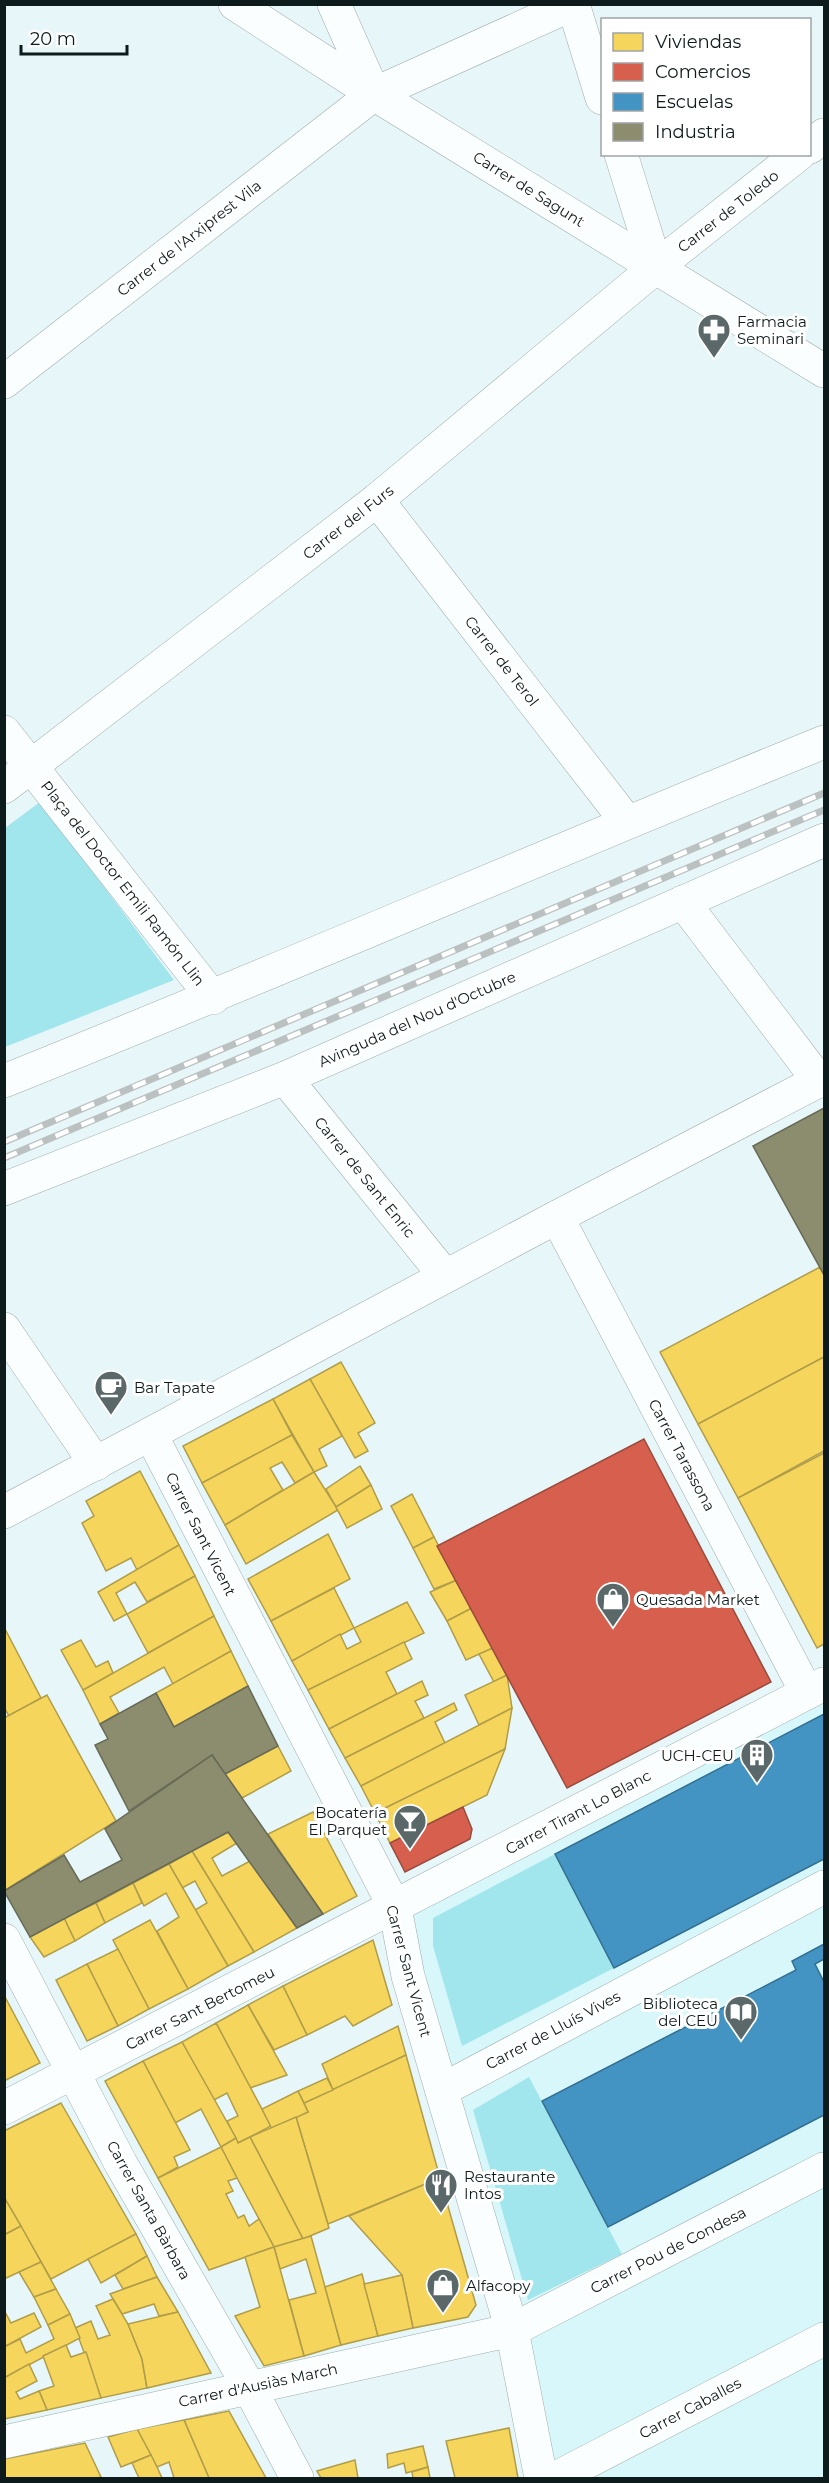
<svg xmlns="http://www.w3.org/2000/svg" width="829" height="2483" viewBox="0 0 829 2483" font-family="Montserrat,sans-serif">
<rect width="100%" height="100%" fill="#e7f6f8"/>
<polygon fill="#d7f7fa" points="824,1684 824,2478 541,2478 395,1908"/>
<g fill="#a1e6ec">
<polygon points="40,802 174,980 5,1047 5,828"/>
<polygon points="555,1854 614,1968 462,2046 433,1946 433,1918"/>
<polygon points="529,2077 622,2254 528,2300 473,2110"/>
</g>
<g fill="#f6d55c" stroke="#b09d49" stroke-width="1.5">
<polygon points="820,1267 824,1275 824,1357 698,1424 660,1352"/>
<polygon points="824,1357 824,1451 738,1498 698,1424"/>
<polygon points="341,1362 375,1423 358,1433 368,1451 355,1458 310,1379"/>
<polygon points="310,1379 342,1436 319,1449 327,1466 314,1472 273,1399"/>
<polygon points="273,1399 292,1435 202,1483 183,1446"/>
<polygon points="292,1435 314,1472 295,1483 282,1462 270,1468 283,1490 225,1525 202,1483"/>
<polygon points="824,1453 824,1644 817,1648 738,1498"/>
<polygon points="360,1466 371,1485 336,1507 326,1489"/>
<polygon points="140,1471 179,1545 137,1570 131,1558 106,1571 82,1523 94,1516 86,1501"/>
<polygon points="314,1472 338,1510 246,1564 225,1525"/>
<polygon points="371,1485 382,1509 347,1528 336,1507"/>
<polygon points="412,1494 434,1537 413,1548 391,1506"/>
<polygon points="328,1534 350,1579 271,1621 248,1579"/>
<polygon points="434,1537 457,1580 434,1589 413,1548"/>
<polygon points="179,1545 195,1576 147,1602 135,1582 116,1593 127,1614 114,1621 98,1592"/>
<polygon points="195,1576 214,1616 148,1653 127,1614"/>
<polygon points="457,1580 472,1608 447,1621 430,1592"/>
<polygon points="334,1588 354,1628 292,1661 271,1621"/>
<polygon points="407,1602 424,1633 308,1690 292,1661 340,1634 347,1649 361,1642 354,1628"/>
<polygon points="472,1608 493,1648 466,1660 447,1621"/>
<polygon points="214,1616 231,1651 173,1684 164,1667 110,1697 119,1713 100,1724 83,1690"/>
<polygon points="4,1627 41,1698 9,1716 4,1707"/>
<polygon points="81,1640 96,1667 108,1661 113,1673 83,1690 61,1650"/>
<polygon points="404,1642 412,1659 386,1672 397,1694 329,1729 308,1690"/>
<polygon points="493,1648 507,1675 494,1682 479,1654"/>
<polygon points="231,1651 248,1686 174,1727 156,1693"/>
<polygon points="507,1675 512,1708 479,1725 465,1695"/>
<polygon points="422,1681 428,1695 415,1701 424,1718 345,1758 329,1729"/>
<polygon points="47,1695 116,1821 4,1891 4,1718"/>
<polygon points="454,1703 457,1710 435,1722 445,1743 361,1786 345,1758"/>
<polygon points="512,1708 505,1749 375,1813 361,1786"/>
<polygon points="278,1746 291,1771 242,1798 225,1774"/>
<polygon points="505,1749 487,1795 390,1843 375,1813"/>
<polygon points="313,1812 357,1896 323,1914 268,1834"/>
<polygon points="228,1832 237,1843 212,1858 222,1876 250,1861 297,1928 254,1952 192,1851"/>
<polygon points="192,1851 254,1952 228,1966 195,1910 207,1903 195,1881 182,1888 169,1864"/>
<polygon points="169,1864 228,1966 188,1989 157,1931 179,1917 166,1893 144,1906 133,1883"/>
<polygon points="133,1883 142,1903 105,1923 96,1903"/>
<polygon points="96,1903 105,1923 75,1941 64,1918"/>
<polygon points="64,1918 75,1941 44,1957 30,1937"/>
<polygon points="150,1920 188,1989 149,2009 113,1940"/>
<polygon points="373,1940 392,2005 353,2026 345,2016 307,2035 283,1986"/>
<polygon points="118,1949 149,2009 118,2026 87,1964"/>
<polygon points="87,1964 118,2026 87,2041 56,1980"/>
<polygon points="283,1986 307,2035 274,2050 248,2005"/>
<polygon points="4,1995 40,2063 4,2081"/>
<polygon points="248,2005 287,2075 250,2088 216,2023"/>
<polygon points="216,2023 271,2126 238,2143 227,2121 238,2116 227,2093 214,2100 182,2042"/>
<polygon points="398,2026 406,2055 333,2090 322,2064"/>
<polygon points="182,2042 236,2138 221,2147 201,2109 175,2123 143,2061"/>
<polygon points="406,2055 440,2178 328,2224 296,2117 308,2112 304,2103"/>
<polygon points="143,2061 190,2150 174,2157 178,2167 158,2178 105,2081"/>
<polygon points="327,2078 333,2090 304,2103 298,2091"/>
<polygon points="298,2091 308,2112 272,2129 262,2109"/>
<polygon points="61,2103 136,2234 51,2279 4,2197 4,2131"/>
<polygon points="296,2117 329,2228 303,2239 250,2137"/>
<polygon points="250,2137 303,2239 274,2247 237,2178 221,2147 236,2138 238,2143"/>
<polygon points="221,2147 237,2178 228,2181 233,2191 226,2194 238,2218 244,2215 249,2226 259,2219 274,2247 209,2270 158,2178"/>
<polygon points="440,2178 476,2305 468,2317 413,2328 402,2275 349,2216"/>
<polygon points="4,2197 21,2226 4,2235"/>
<polygon points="21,2226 41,2262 4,2279 4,2235"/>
<polygon points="136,2234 147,2256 101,2283 88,2259"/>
<polygon points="311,2236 341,2345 304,2356 289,2300 316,2293 306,2259 280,2269 274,2247"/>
<polygon points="274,2247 304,2356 264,2366 235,2316 260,2307 245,2257"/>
<polygon points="147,2256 157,2277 123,2289 115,2275"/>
<polygon points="41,2262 56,2289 34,2297 19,2272"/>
<polygon points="362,2274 378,2336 341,2345 325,2287"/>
<polygon points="402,2275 413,2328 378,2336 364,2284"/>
<polygon points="157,2277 178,2312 159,2316 154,2304 122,2314 110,2294"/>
<polygon points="56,2289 70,2314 48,2325 34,2297"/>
<polygon points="113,2299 128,2324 142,2359 147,2388 101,2398 75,2328 91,2321 98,2339 110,2335 96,2306"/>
<polygon points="4,2310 11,2323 34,2313 41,2327 4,2347"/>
<polygon points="178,2312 211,2373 147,2388 142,2359 128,2324"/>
<polygon points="70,2314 80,2338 4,2378 4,2347 20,2339 26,2353 54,2339 48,2325"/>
<polygon points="66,2345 71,2357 86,2352 101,2398 47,2410 39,2391 54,2386 43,2356"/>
<polygon points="29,2364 37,2381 16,2392 20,2399 39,2391 47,2410 4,2419 4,2378"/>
<polygon points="229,2411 266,2478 209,2478 184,2420"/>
<polygon points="184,2420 209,2478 174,2478 169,2462 157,2467 137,2429"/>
<polygon points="509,2428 518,2478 455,2478 446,2441"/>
<polygon points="137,2429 151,2455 121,2467 108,2437"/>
<polygon points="85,2443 101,2477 97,2478 4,2478 4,2459"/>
<polygon points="423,2446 428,2467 406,2473 404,2463 388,2468 387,2454"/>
<polygon points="151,2455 157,2467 162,2478 139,2478 132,2463"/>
<polygon points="355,2460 358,2478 321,2478 317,2471"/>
<polygon points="428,2467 430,2478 413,2478 412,2472"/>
</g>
<g fill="#d6604d" stroke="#9a4b3e" stroke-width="1.5">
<polygon points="644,1439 771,1682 567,1788 437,1546"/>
<polygon points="463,1807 472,1829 470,1839 405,1872 390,1843"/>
</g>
<g fill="#4393c3" stroke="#336f91" stroke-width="1.5">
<polygon points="824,1714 824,1859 614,1968 555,1854"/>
<polygon points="824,1944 824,1959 815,1964 824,1982 824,2115 608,2227 542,2101 796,1970 792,1961"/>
</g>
<g fill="#8c8c6e" stroke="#666a55" stroke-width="1.5">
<polygon points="824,1108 824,1275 753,1146"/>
<polygon points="248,1686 278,1746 225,1774 212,1755 129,1811 95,1745 108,1739 100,1724 156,1693 174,1727"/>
<polygon points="212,1755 323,1914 297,1928 228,1832 30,1937 4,1891 64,1855 80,1882 122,1860 105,1829"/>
</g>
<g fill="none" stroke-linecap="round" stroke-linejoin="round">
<g stroke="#9facad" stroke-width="34">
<g id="minor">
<polyline points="235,4 374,94 824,371"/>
<polyline points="334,4 374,94"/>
<polyline points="810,147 824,135"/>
<polyline points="621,154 656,267"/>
<polyline points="4,382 374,94 573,4 602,98"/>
<polyline points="377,500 627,822"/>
<polyline points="4,732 213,998"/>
<polyline points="4,787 377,500 656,267 799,154"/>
<polyline points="683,902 819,1081"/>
<polyline points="285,1078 445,1276"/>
<path d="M4,1081C279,971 550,853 824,742"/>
<polyline points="4,1189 285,1078 824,840"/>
<polyline points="557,1217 807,1693"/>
<polyline points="4,1329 96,1464"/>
<polyline points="151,1435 395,1908 408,1976 512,2330 541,2478"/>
<polyline points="4,1512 557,1217 824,1078"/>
<polyline points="4,1940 121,2164 249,2387 297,2478"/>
<polyline points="442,2090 824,1887"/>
<polyline points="4,2108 824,1684"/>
<polyline points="4,2442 512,2330 824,2169"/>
<polyline points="556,2478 824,2339"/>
</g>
</g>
<use href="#minor" stroke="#fbfefe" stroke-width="33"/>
<g stroke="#bbc0c0" stroke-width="7">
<g id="rail">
<polyline points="4,1142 824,793"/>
<polyline points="4,1158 824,810"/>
</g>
</g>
<use href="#rail" stroke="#fff" stroke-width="4.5" stroke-dasharray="14" stroke-linecap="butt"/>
</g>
<defs>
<g id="pharmacy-pin" transform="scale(1.725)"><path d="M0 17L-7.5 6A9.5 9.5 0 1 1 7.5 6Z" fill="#5a6869" stroke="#fff"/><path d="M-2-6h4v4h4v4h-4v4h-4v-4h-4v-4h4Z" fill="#fff"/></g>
<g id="cafe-pin" transform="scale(1.725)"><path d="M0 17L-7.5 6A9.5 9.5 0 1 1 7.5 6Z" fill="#5a6869" stroke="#fff"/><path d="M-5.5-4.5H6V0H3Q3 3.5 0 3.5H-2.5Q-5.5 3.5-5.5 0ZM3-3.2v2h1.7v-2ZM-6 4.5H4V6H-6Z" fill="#fff"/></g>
<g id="shop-pin" transform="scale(1.725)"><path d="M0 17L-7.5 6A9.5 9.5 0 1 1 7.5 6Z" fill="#5a6869" stroke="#fff"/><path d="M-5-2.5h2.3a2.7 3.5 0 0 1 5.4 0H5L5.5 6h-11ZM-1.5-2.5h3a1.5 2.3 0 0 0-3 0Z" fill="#fff"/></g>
<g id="building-pin" transform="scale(1.725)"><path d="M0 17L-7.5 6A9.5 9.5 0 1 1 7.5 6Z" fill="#5a6869" stroke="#fff"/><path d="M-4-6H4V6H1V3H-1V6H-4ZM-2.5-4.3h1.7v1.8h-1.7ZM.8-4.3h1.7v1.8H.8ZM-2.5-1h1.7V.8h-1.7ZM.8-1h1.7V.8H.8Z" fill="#fff"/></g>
<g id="bar-pin" transform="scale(1.725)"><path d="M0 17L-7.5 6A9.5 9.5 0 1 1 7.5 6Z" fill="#5a6869" stroke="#fff"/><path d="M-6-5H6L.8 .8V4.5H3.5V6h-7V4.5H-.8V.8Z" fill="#fff"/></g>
<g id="library-pin" transform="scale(1.725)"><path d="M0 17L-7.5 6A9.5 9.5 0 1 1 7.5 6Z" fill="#5a6869" stroke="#fff"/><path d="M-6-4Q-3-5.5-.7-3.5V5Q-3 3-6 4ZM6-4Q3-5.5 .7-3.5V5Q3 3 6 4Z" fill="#fff"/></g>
<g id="restaurant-pin" transform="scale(1.725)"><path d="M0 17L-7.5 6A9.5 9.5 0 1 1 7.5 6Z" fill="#5a6869" stroke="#fff"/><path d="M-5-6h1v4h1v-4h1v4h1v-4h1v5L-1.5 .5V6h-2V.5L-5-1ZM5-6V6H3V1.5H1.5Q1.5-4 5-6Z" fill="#fff"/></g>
</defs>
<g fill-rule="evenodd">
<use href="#pharmacy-pin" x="714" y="330"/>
<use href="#cafe-pin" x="111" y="1387"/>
<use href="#shop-pin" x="613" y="1599"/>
<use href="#building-pin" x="757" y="1755"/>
<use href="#bar-pin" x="410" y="1821"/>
<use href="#library-pin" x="741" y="2012"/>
<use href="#restaurant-pin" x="441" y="2185"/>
<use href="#shop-pin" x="443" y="2285"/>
</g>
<g text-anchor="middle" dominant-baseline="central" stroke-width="6" stroke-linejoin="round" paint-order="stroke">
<g font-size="15" fill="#0e1b1c" stroke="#fff">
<text transform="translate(529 189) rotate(32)">Carrer de Sagunt</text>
<text transform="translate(728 211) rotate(-38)">Carrer de Toledo</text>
<text transform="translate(189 238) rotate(-38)">Carrer de l'Arxiprest Vila</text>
<text transform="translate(348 522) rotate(-38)">Carrer del Furs</text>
<text transform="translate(502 661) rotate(52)">Carrer de Terol</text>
<text transform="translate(123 883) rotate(52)">Plaça del Doctor Emili Ramón Llin</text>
<text transform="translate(417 1019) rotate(-24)">Avinguda del Nou d'Octubre</text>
<text transform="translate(365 1177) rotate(51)">Carrer de Sant Enric</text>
<text transform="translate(682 1455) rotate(62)">Carrer Tarassona</text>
<text transform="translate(201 1534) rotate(63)">Carrer Sant Vicent</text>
<text transform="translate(578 1812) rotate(-28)">Carrer Tirant Lo Blanc</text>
<text transform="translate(409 1971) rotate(75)">Carrer Sant Vicent</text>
<text transform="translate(200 2008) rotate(-27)">Carrer Sant Bertomeu</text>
<text transform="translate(553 2030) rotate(-28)">Carrer de Lluís Vives</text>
<text transform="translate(149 2210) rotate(61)">Carrer Santa Bàrbara</text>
<text transform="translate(668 2250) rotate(-27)">Carrer Pou de Condesa</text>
<text transform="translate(258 2385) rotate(-12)">Carrer d'Ausiàs March</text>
<text transform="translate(690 2408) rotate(-28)">Carrer Caballes</text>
</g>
<g font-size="15" fill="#0e1b1c" stroke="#fff" text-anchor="start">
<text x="737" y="321">Farmacia<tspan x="737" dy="17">Seminari</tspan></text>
<text x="134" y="1387">Bar Tapate</text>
<text x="636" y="1599">Quesada Market</text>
<text x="734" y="1755" text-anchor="end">UCH-CEU</text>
<text x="387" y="1812" text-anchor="end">Bocatería<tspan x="387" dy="17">El Parquet</tspan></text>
<text x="718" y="2003" text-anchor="end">Biblioteca<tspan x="718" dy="17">del CEU</tspan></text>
<text x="464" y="2176">Restaurante<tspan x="464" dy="17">Intos</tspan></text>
<text x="466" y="2285">Alfacopy</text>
</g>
</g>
<rect width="829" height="2483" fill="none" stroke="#0e1b1c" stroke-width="12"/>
<rect x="601" y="18" width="210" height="138" fill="#ffffff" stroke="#9fa4a4" stroke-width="1.5"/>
<rect x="613" y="33" width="30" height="18" fill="#f6d55c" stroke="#9fa4a4" stroke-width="1.5"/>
<text x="655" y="48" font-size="18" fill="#0e1b1c">Viviendas</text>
<rect x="613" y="63" width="30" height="18" fill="#d6604d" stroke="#9fa4a4" stroke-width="1.5"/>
<text x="655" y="78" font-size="18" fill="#0e1b1c">Comercios</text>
<rect x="613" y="93" width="30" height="18" fill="#4393c3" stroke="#9fa4a4" stroke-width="1.5"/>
<text x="655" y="108" font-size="18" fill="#0e1b1c">Escuelas</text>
<rect x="613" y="123" width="30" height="18" fill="#8c8c6e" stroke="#9fa4a4" stroke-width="1.5"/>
<text x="655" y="138" font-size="18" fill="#0e1b1c">Industria</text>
<path d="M21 45v9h106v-9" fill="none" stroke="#0e1b1c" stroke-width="3"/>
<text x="30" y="45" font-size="18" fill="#0e1b1c" stroke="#ffffff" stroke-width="4.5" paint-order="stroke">20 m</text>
</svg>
